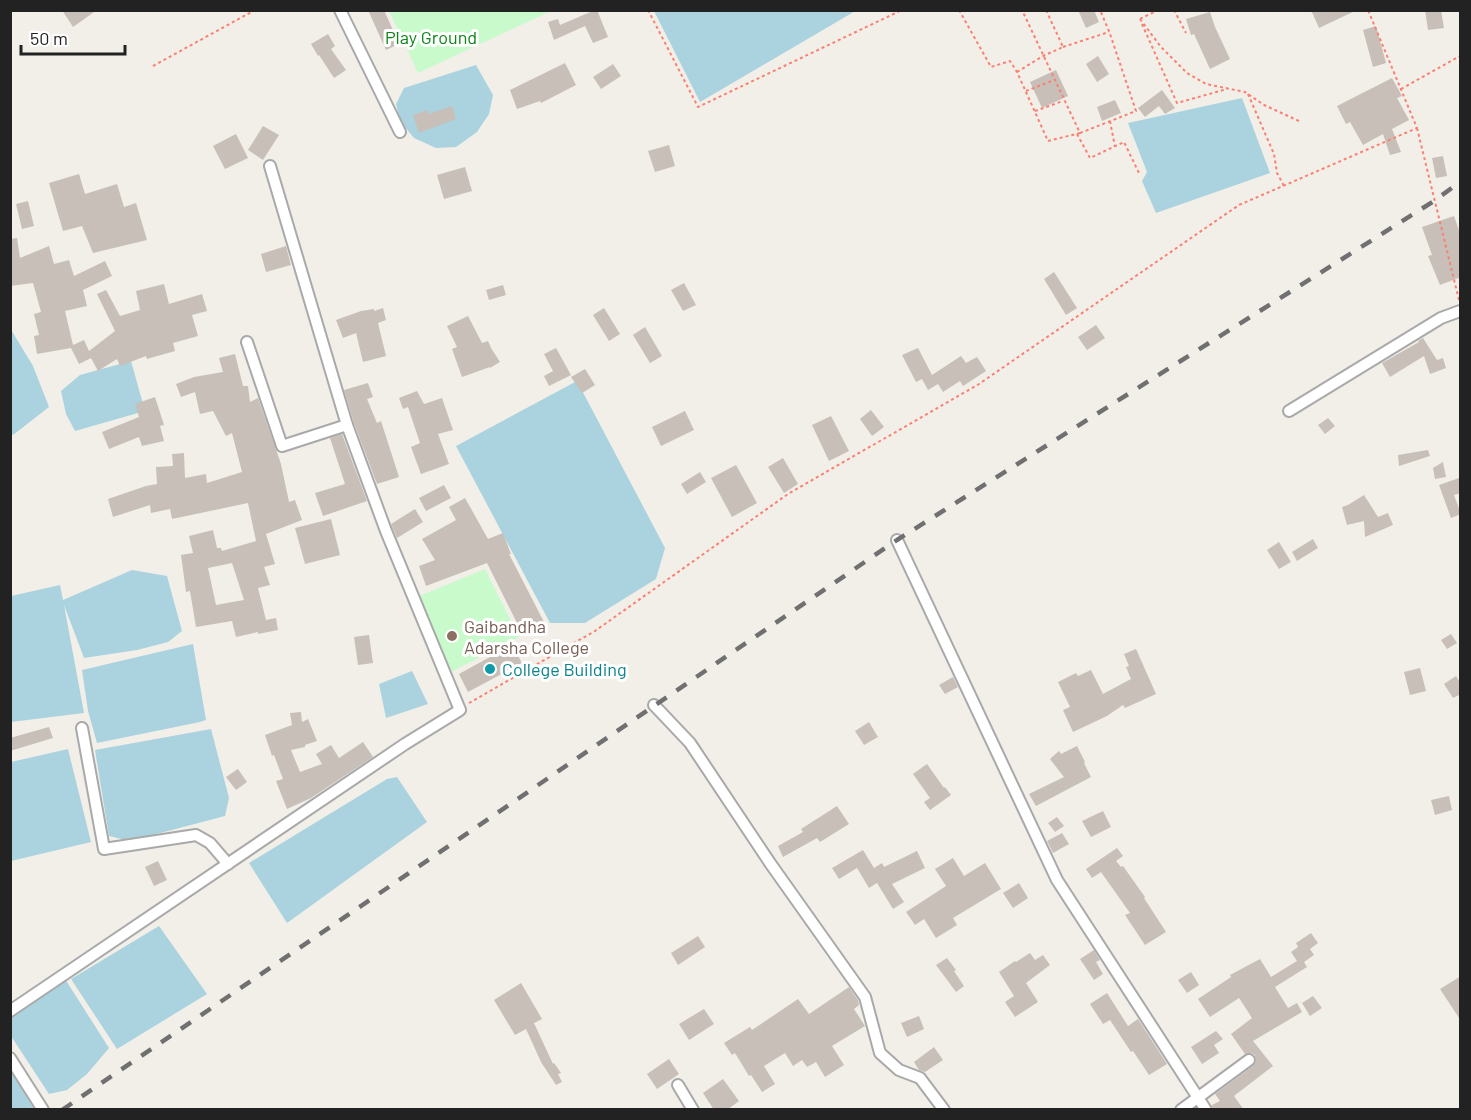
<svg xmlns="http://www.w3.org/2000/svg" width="1471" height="1120" viewBox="0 0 1471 1120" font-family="Barlow,sans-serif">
<rect width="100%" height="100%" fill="#f2efe9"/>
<g fill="#c8facc">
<polygon points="389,11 551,11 418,73"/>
<polygon points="485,569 519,637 449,673 417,597"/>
</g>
<g fill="#aad3df">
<polygon points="857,10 700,102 654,11 654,10"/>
<polygon points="476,65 493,95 489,114 477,132 456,147 436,148 414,138 400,121 396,104 404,88"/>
<polygon points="1242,98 1270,173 1156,213 1142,181 1147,172 1128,123"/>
<polygon points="10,328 33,366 49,407 13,435 10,432"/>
<polygon points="131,361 145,411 75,431 66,414 61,391 80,375"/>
<polygon points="577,381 665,548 656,579 585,623 550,623 456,446"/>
<polygon points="132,570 167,576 182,631 168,642 137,650 84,658 64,605 84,713 11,722 11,596 60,585 63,600"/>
<polygon points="193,644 206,720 200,722 97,743 88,711 82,670"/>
<polygon points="412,671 428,704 386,718 379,684"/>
<polygon points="211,729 229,798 225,816 130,841 109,836 95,750"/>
<polygon points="68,749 91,842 11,861 11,762"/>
<polygon points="397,777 427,822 287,923 249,863 387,779"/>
<polygon points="159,926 207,994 117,1049 71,979"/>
<polygon points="65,979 109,1048 87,1074 67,1090 49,1094 11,1036 10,1011"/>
<polygon points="11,1072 34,1109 11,1109"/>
</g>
<g fill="#c7bfb8" fill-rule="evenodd">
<polygon points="62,10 97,10 73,27"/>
<polygon points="368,10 384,10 399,44 386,50"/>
<polygon points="595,10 597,10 608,37 593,43 585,26 554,40 548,22 558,19 560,25"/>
<polygon points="1078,10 1094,10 1099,22 1086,28"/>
<polygon points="1311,10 1357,10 1319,28"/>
<polygon points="1425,10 1441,10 1444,28 1428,30"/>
<polygon points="1210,12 1215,27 1230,59 1210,69 1194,34 1191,35 1186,19"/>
<polygon points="1376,26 1386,63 1373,67 1363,30"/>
<polygon points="328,34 335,46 331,49 346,70 334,78 319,55 318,56 311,44"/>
<polygon points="1098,56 1109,74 1097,82 1086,64"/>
<polygon points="565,63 576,85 541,103 540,101 517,109 510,90"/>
<polygon points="613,64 621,76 601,89 593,77"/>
<polygon points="1056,70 1068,96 1042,108 1030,82"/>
<polygon points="1392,78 1402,96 1397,98 1409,120 1392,129 1401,152 1390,155 1383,134 1363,145 1350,122 1346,124 1337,106"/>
<polygon points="1162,90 1175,108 1165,114 1159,106 1145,117 1138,108"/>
<polygon points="1115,100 1121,113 1102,121 1097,107"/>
<polygon points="452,106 456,119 419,133 413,115 428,110 429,114"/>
<polygon points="263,126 279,135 263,160 248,150"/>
<polygon points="236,134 248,158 225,169 213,146"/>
<polygon points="669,145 675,166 655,172 648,151"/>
<polygon points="1443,156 1447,176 1436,178 1432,158"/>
<polygon points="465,167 472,191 444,199 437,175"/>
<polygon points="79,174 85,194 117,184 124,207 136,203 147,240 93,253 82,226 63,231 49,183"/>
<polygon points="28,201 34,226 22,229 16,204"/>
<polygon points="1454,216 1461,236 1461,277 1440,285 1428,256 1432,255 1422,227"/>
<polygon points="17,238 20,258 49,246 54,264 69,260 74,276 105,261 112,276 83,290 87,306 65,311 73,345 84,340 89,351 115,331 97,294 106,290 120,316 140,310 136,291 164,284 169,304 202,294 207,311 192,315 198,336 173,343 175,351 147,359 146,356 120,366 117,359 98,371 91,358 79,364 71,348 37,354 34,336 39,335 34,314 41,312 33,283 10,286 10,239"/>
<polygon points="286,246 291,265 266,272 261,254"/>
<polygon points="1054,272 1077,308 1066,315 1044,279"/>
<polygon points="684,283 696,305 683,311 671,290"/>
<polygon points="503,285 506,295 489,300 486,290"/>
<polygon points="383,308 386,320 378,323 386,356 363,362 356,333 343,338 336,320 361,311 374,309 374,311"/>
<polygon points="604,308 620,334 609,341 593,315"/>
<polygon points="468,316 482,343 488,341 491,348 500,362 490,368 490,367 462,377 452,349 457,347 447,326"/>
<polygon points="1096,325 1105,338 1087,350 1078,337"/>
<polygon points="645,327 662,356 650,363 633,335"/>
<polygon points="1423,338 1437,360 1443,358 1446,368 1430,374 1424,356 1390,377 1382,363 1419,342 1418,341"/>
<polygon points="556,348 571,375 549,386 544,376 553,371 544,354"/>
<polygon points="918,348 932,375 961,356 966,363 977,357 986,371 963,386 960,381 943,392 938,384 928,390 922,379 916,382 902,355"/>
<path d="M235,354L243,386H248L250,402L258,398L281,464L289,502L295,500L302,520L266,534L275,564L264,567L270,585L258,588L266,620L276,618L278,630L258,634V632L236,637L232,621L196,627L190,591L186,592L181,555L193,553L189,536L213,530L217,548H221L222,551L256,541L248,503L172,519L170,509L151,513L150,505L113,517L108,499L146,486L157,484L156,467L173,466L172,454L184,453L185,478L206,474L207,483L242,472L232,433L226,436L213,411L200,414L195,392L181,397L176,384L194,377L223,372L219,358ZM232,563L244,600L216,605L208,568Z"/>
<polygon points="585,369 595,385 582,393 571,377"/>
<polygon points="368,383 373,397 367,399 377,423 381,421 399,477 377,484 354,423 344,390"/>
<polygon points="417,391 424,404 442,398 453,430 438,434 449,464 421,474 411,447 420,443 408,407 403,409 399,398"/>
<polygon points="155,397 164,425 160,426 164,441 142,446 139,437 109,449 102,432 139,417 135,404"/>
<polygon points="871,410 884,427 872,436 860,419"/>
<polygon points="685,411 694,430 661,446 652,427"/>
<polygon points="831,416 849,451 829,461 812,425"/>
<polygon points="1328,418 1335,426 1325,434 1318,425"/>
<polygon points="342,434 367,501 323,516 315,493 345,484 330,438"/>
<polygon points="1428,450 1430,456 1399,466 1398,455"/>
<polygon points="783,458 798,484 784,493 768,467"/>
<polygon points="1443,462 1446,477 1435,479 1433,468"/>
<polygon points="736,465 757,503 732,517 711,478"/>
<polygon points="700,472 706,482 687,494 681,484"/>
<polygon points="1459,478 1461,484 1461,493 1454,495 1461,514 1451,518 1439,485"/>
<polygon points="444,485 451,498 426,511 419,498"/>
<polygon points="1364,495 1378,517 1388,513 1393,525 1365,537 1364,521 1347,525 1342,507 1348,505"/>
<polygon points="465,498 488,539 503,533 511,554 509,554 545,624 523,635 487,563 426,586 419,566 435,560 422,539 456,520 449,507"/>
<polygon points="415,509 423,522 397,538 391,524"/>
<polygon points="331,519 340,555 305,564 295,528"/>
<polygon points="1313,539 1318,548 1297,561 1292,552"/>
<polygon points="1279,542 1291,562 1279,569 1267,550"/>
<polygon points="1451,634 1457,643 1447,649 1441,640"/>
<polygon points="369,635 373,663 358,665 354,637"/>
<polygon points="512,645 522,663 468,692 459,674"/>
<polygon points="1136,649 1156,694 1125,708 1123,705 1107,716 1073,732 1063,710 1070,707 1058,682 1076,673 1078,676 1091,670 1103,694 1131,679 1126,667 1129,666 1124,654"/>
<polygon points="1420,668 1426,691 1410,695 1404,672"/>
<polygon points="1456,676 1461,684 1461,694 1453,698 1444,684"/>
<polygon points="953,677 958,687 945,694 939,685"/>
<polygon points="301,712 302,722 308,719 317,741 305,745 305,747 291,750 300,772 322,764 316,754 331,745 339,758 363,742 373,757 311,798 287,809 276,781 283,779 274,755 272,756 265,735 292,725 290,713"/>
<polygon points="869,722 878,737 864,745 855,731"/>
<polygon points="49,727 53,738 10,751 10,738"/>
<polygon points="1077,746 1085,762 1084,763 1091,777 1036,806 1029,794 1064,777 1050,759 1059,751 1061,754"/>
<polygon points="927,764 944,788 945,787 951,795 930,810 924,802 930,798 913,774"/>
<polygon points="238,769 247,782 236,790 226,777"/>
<polygon points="1449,796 1452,810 1435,815 1431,800"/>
<polygon points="837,806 849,824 820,842 817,838 783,857 778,846 803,832 801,829"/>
<polygon points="1103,811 1111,827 1091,837 1082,821"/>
<polygon points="1057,817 1064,826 1055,832 1048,823"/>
<polygon points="1062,833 1069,844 1053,853 1047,841"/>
<polygon points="1117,848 1123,856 1116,861 1121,867 1123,866 1145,897 1144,898 1166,932 1145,945 1125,915 1130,913 1101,872 1092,878 1086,869"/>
<polygon points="863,850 874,868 882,863 884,867 917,851 925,868 892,884 904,902 893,909 877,883 869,888 857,868 839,879 832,868"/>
<polygon points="953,858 964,876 985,863 1001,889 953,918 957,925 936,938 924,919 915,925 906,912 946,886 935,869"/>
<polygon points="158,861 167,880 154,886 145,867"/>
<polygon points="1019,883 1028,898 1013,908 1003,893"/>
<polygon points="1311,933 1318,943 1310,949 1314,955 1304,962 1307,967 1275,987 1288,1008 1297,1003 1302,1012 1253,1041 1273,1066 1234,1096 1244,1110 1213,1110 1212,1105 1220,1101 1215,1094 1253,1066 1256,1062 1255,1055 1251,1053 1245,1054 1231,1034 1252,1018 1239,998 1210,1017 1198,999 1231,977 1230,975 1260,959 1271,977 1297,961 1291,952 1298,947 1296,943"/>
<polygon points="698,936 705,947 678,965 671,953"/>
<polygon points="1094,950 1100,960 1096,962 1103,974 1094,980 1080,959"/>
<polygon points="1030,953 1035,960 1043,955 1050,965 1026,983 1038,1002 1015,1017 1005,1002 1014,996 999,972 1015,961 1016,962"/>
<polygon points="947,958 956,970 954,971 964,986 956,992 936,965"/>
<polygon points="1191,972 1199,985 1187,993 1178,980"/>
<polygon points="1461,976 1461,1021 1440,989"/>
<polygon points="521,983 542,1019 534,1023 553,1064 554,1063 561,1073 558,1074 562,1082 556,1085 541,1062 526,1029 515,1035 494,1000"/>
<polygon points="849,987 858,1000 859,1005 854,1009 865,1026 832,1046 844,1065 825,1077 816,1062 807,1067 802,1060 793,1066 785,1053 764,1066 775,1084 762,1092 751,1075 749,1076 735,1053 732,1055 724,1043 750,1027 752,1030 798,999 809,1014"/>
<polygon points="1107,993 1128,1026 1138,1019 1167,1064 1149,1075 1133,1051 1131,1052 1110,1020 1103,1024 1090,1004"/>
<polygon points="1313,996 1322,1008 1310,1016 1302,1003"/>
<polygon points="704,1009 714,1024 689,1040 679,1024"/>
<polygon points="919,1016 924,1029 907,1037 901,1023"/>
<polygon points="1216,1031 1223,1039 1214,1045 1219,1053 1202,1064 1191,1047"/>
<polygon points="934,1047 943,1060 925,1072 919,1070 914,1062"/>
<polygon points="669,1059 679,1074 657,1089 647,1074"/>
<polygon points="723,1079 739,1101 727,1110 714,1110 703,1093"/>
</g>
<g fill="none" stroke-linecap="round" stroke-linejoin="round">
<g stroke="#a9a9a9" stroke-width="14">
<g id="minor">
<polyline points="340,10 400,132"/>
<polyline points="247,342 282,446 347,425"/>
<polyline points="1289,411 1441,318 1460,311"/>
<polyline points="897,540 1057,880 1206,1110"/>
<polyline points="654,705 690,743 770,863 865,997 880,1053 899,1070 920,1078 944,1110"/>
<polyline points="82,728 104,849 196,835 210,843 228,864"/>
<polyline points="10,1011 405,744 460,710 386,531 347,425 270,166"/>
<polyline points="10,1058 43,1110"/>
<polyline points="678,1085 693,1110"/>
<polyline points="1181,1110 1249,1060"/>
</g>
</g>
<g stroke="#fa8072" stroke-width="2" stroke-dasharray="3 3" stroke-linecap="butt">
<polyline points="648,10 698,107 902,10"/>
<polyline points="959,10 991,67 1010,61 1017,72 1048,141 1080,133 1022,10"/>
<polyline points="1174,10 1186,33"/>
<polyline points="1140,19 1161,47 1187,73 1206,84 1245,92 1264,105 1299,121"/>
<polyline points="1140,19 1158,10"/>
<polyline points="1142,24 1177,103 1227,89"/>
<polyline points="1063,47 1109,32"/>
<polyline points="153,66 255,10"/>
<polyline points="1017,72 1043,56 1063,47 1046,10"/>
<polyline points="1401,89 1460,56"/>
<polyline points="1026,91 1054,80"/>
<polyline points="1248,94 1274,154 1277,173 1284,186"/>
<polyline points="1035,111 1063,101"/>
<polyline points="1110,121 1115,147"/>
<polyline points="1417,128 1459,300"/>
<polyline points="1080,133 1136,111 1109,31 1100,10"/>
<polyline points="1077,134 1090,158 1124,142 1139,173"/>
<polyline points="469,703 595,631 788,494 979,384 1239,205 1417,128 1368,10"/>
</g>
<use href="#minor" stroke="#fff" stroke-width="10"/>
<polyline stroke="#707070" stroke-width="4.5" stroke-dasharray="12 12" stroke-linecap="butt" points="62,1110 897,540 1434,201 1460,182"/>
</g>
<circle fill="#8d6e63" stroke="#fff" stroke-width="2" cx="452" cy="636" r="6"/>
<circle fill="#0f9aa8" stroke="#fff" stroke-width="2" cx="490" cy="669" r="6"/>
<g text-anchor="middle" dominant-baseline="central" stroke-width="6" stroke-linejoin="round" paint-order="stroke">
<g font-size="18" fill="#0c8416" stroke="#fff">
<text x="431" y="37">Play Ground</text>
</g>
<g font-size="18" fill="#785e54" stroke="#fff" text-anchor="start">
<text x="464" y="626">Gaibandha<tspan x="464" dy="21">Adarsha College</tspan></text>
</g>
<g font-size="18" fill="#0d838f" stroke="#fff" text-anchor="start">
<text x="502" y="669">College Building</text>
</g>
</g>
<rect width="1471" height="1120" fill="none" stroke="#222222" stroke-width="24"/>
<path d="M21 45v9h104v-9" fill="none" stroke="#222222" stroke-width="3"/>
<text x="30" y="45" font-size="18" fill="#222222" stroke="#ffffff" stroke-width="4.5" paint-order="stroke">50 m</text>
</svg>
